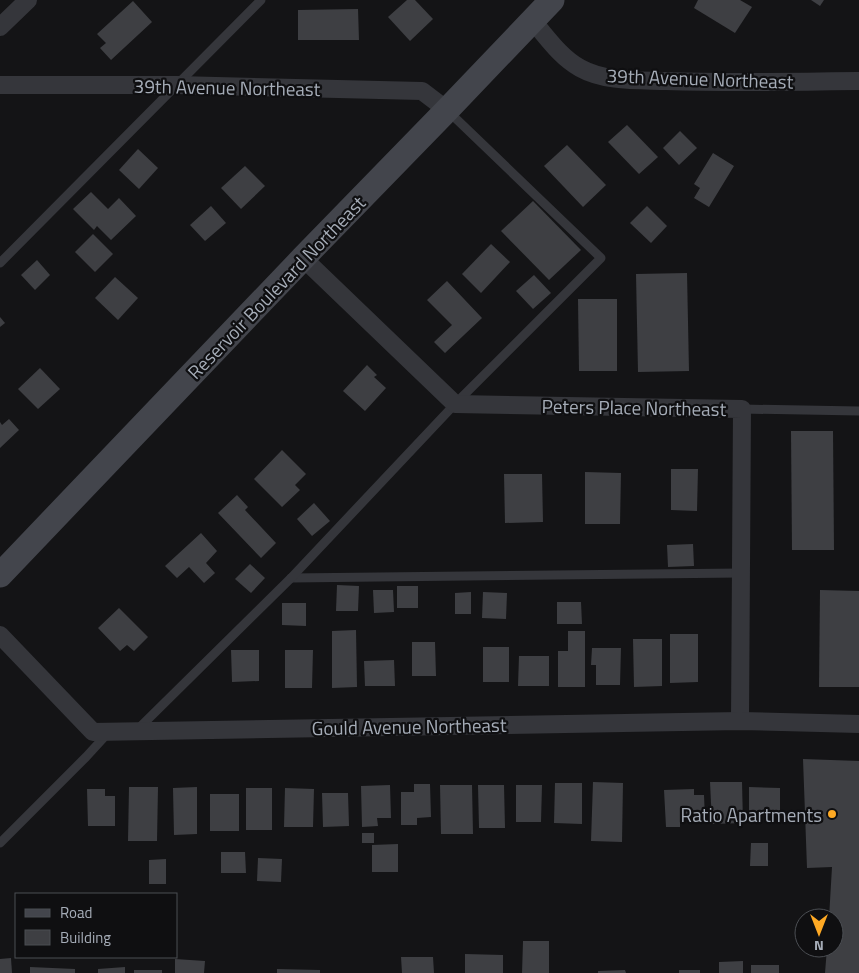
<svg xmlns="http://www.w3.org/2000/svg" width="859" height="973" viewBox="0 0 859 973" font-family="'Titillium Web',sans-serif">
<rect width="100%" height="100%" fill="#141416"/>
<g fill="#3e3f43">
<polygon points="407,0 415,0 433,19 410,41 388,17"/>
<polygon points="698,0 740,0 752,7 735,33 694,8"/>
<polygon points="811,0 824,0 820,6"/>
<polygon points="133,1 152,22 111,60 100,48 106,43 97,34"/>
<polygon points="358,9 359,40 298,40 298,10"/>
<polygon points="627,125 658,157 639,174 608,142"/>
<polygon points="680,131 697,148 679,165 663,148"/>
<polygon points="567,145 606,185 583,207 544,166"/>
<polygon points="138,149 158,168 139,189 119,170"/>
<polygon points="713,153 734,166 709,207 694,198 700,188 694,184"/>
<polygon points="245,166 265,186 241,209 221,188"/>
<polygon points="91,192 108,209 119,198 136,216 111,240 97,226 94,230 73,209"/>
<polygon points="533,201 581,250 549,280 501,231"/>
<polygon points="211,206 226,223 205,241 190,225"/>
<polygon points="647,206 667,226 651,243 630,223"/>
<polygon points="93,234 113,254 95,272 75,252"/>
<polygon points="491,244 510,262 481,293 462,274"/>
<polygon points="37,260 50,275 35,290 21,275"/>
<polygon points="687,273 689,371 638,372 636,274"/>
<polygon points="534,275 551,293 533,309 516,291"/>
<polygon points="115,277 138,298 118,320 95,298"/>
<polygon points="447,281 482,318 445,353 434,342 452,325 427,300"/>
<polygon points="578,299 617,299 617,371 579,371"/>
<polygon points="0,317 5,323 0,327"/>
<polygon points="367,365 377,375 374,377 386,388 365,411 343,391"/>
<polygon points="40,368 60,389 38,409 18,389"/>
<polygon points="9,419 19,430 0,448 0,422 2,425"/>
<polygon points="791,431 833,431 834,550 792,550"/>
<polygon points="282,450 306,474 295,485 300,490 282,507 254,479"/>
<polygon points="671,469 698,469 697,511 671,510"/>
<polygon points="585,472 621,473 620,524 585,524"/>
<polygon points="504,474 542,474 543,522 505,523"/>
<polygon points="237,495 248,507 245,510 276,543 261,558 218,513"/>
<polygon points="314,503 330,521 312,536 297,519"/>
<polygon points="201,533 217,551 206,563 215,573 204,583 189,567 177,578 165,566"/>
<polygon points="693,544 694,566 668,567 667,545"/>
<polygon points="250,564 265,578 251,593 235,579"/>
<polygon points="337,585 359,586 358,611 336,611"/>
<rect x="397" y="586" width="21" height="22"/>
<polygon points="373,590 393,590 394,612 374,613"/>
<polygon points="820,590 859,591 859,687 819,687"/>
<polygon points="471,592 471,614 455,614 455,593"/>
<polygon points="483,592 507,593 506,619 482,618"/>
<polygon points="557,602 581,602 582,624 557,624"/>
<polygon points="282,603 306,603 306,626 282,625"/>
<polygon points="119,608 148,637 134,651 127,645 120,651 98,628"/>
<polygon points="356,630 357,687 332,688 332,631"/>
<polygon points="568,631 585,631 585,687 558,687 558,651 568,651"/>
<polygon points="670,634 698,634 698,682 670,683"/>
<polygon points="633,639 662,639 662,686 634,687"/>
<polygon points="412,642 435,642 436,676 412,676"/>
<rect x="483" y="647" width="26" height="35"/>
<polygon points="592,648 621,648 620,685 596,685 596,665 591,665"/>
<polygon points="231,650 259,650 259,681 232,682"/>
<polygon points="285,650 313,650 312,688 285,688"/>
<polygon points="519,656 549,656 549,686 518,686"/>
<polygon points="394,660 395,686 365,686 364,661"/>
<polygon points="803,759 859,761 859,973 825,973 827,948 834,948 834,918 829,918 832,867 807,868"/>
<polygon points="593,782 623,783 622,842 591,841"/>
<polygon points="710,782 742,782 743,823 712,824"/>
<polygon points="555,783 582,783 582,824 554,823"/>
<polygon points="414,784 430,784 431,817 417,818 417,825 401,825 401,792 414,792"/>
<polygon points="390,785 391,818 377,818 378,826 362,827 361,786"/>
<polygon points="440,785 472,785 473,834 441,834"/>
<polygon points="478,785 504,785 505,828 479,828"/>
<polygon points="516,785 542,785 541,822 516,822"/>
<polygon points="129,787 158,787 157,841 128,841"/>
<polygon points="197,787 197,834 174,835 173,788"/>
<polygon points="749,787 780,788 780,816 749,815"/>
<rect x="246" y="788" width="26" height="42"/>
<polygon points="285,788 314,789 313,827 284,827"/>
<polygon points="87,789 105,789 105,796 115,796 115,826 88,826"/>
<polygon points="694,789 694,795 704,795 705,819 680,820 680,827 666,827 664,790"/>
<polygon points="322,793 348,793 349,826 323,827"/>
<rect x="210" y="794" width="29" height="37"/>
<rect x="362" y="833" width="12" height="10"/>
<polygon points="751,843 768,843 768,866 750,866"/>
<polygon points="398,844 398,872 372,872 372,845"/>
<polygon points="221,852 245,852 246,873 221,873"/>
<polygon points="258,858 282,859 281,882 257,881"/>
<polygon points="166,859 166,884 149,884 149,860"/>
<polygon points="523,941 549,941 549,973 522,973"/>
<polygon points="465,954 503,955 503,973 465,973"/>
<polygon points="401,957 433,957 434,973 402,973"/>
<polygon points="11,958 12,973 0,973 0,959"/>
<polygon points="175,959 205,961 204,973 175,973"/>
<polygon points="743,961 743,973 719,973 719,962"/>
<rect x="751" y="965" width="28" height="8"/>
<polygon points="30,967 75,969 75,973 30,973"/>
<polygon points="125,967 125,973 98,973 98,969"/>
<polygon points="277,969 320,970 320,973 277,973"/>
<rect x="134" y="970" width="28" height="3"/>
<polygon points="625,970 626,973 598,973 598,971"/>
<rect x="679" y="970" width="21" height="3"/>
</g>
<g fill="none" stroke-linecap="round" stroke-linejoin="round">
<g stroke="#35363b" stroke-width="9">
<polyline points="0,263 261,0"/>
<polyline points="742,409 859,411"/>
<polyline points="291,578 741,573"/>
<polyline points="136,731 291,578 455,404 601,258 448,111"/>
<polyline points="0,843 86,757 108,733"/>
</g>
<g stroke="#35363b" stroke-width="18">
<path d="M532,20C547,37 560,57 580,68C605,82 638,80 666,81C730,83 794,82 859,81"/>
<polyline points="0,27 28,0"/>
<polyline points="0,85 177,85 422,91 447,110"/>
<polyline points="303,258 455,404 742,409 740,721"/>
<polyline points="0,635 93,732 740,721 859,724"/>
</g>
<polyline stroke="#43454c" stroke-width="25" points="0,575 303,258 447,110 552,0"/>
</g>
<circle fill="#fea924" stroke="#0f0f11" stroke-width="2" cx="832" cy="814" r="5"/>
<g text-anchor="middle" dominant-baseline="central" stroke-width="4.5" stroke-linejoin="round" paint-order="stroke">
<g font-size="19" fill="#a5acb7" stroke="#0f0f11">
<text transform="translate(700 78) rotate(2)">39th Avenue Northeast</text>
<text transform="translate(227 87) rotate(1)">39th Avenue Northeast</text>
<text transform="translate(276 287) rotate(-46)">Reservoir Boulevard Northeast</text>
<text transform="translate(634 407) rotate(1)">Peters Place Northeast</text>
<text transform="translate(409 726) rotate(-1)">Gould Avenue Northeast</text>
</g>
<g font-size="19" fill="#a5acb7" stroke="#0f0f11" text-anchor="end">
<text x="822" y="814">Ratio Apartments</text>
</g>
</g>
<rect x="15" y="893" width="162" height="65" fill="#0f0f11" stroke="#4b4e53"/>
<rect x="25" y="909" width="25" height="8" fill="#43454c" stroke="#4b4e53"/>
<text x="60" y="918" font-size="15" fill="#a5acb7">Road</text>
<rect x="25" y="930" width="25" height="15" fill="#3e3f43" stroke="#4b4e53"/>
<text x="60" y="943" font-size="15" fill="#a5acb7">Building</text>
<g transform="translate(819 933) rotate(180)"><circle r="24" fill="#0f0f11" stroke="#4b4e53"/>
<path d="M0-4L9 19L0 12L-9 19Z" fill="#fea924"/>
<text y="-8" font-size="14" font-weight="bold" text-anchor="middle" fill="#a5acb7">N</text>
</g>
</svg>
